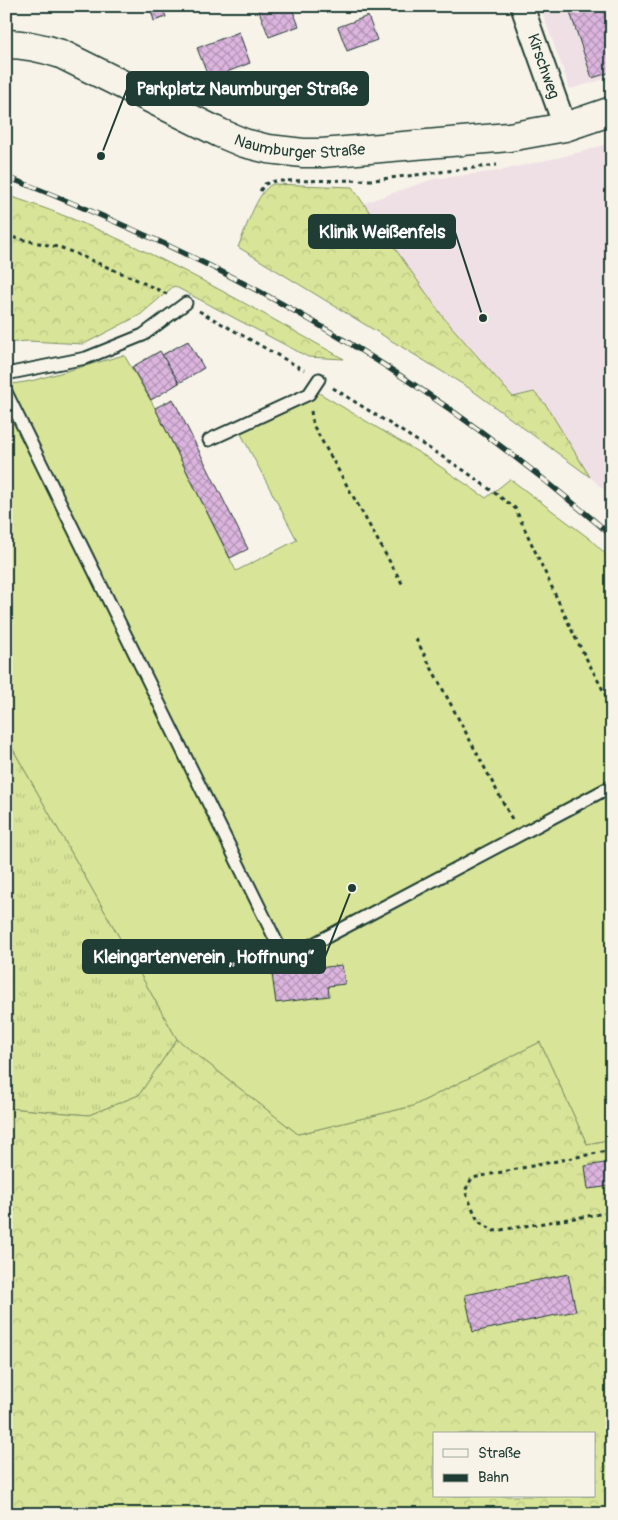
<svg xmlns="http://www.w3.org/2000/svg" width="618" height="1520" viewBox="0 0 618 1520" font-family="Pangolin,sans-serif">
<defs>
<pattern id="grass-tufts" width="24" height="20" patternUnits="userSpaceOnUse" patternTransform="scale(1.25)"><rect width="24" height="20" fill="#d8e497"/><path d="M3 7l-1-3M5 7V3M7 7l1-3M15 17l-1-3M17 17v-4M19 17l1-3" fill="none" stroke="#b9c483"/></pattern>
<pattern id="forest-crowns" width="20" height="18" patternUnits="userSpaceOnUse" patternTransform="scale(1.25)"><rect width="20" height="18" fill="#d8e497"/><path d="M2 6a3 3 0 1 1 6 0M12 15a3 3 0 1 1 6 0" fill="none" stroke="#b9c483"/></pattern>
<pattern id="building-cross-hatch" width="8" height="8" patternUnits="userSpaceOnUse" patternTransform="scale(1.25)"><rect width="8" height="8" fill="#dcb5de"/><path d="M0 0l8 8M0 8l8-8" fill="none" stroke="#b294b5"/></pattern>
</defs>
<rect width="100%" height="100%" fill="#f7f3e8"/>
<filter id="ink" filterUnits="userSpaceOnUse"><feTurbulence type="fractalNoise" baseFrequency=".02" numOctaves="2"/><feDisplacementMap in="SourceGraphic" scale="10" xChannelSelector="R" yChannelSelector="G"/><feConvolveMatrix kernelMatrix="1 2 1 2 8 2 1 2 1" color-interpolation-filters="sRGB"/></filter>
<g filter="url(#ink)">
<g fill="#efe0e5">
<polygon points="540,6 612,6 612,77 570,89"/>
<polygon points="612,142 612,497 590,477 469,388 238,247 433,179 499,171 582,152"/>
</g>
<polygon fill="url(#grass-tufts)" stroke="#7c9066" points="6,737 177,1039 139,1095 89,1115 8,1108 6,1106"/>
<g fill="url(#forest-crowns)" stroke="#7c9066" fill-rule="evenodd">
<path d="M273,184L352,187L443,317L513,397L534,392L546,405L590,477L469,388L238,247C245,232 257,190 273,184Z"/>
<path d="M6,195C126,233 235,298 344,359L308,357L174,286L140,315L84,344L28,341L6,343Z"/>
<path d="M177,1039L298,1134L413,1106L540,1042L587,1144L612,1139V1512L608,1514H6V1106L8,1108L89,1115L139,1095ZM434,1434H594V1496H434Z"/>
</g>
<polygon fill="#d8e497" stroke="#7c9066" points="124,355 155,408 236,571 297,540 240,432 319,393 428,458 486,498 510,479 590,539 612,560 612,1139 587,1144 540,1042 413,1106 298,1134 177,1039 6,737 6,385 31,381"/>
<g fill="url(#building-cross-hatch)" stroke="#1f3d34">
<polygon points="150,6 162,6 166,17 154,21"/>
<polygon points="257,6 291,6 299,26 269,37"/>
<polygon points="568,6 612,6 612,72 592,78"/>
<polygon points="368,16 377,40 347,51 338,27"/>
<polygon points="239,32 250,63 209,79 197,48"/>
<polygon points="188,341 204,368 179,383 162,355"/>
<polygon points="160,351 179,383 151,400 132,367"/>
<polygon points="173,399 248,549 230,558 155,408"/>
<polygon points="342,965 345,984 328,986 329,996 276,1003 272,974"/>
<polygon points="612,1162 612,1186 588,1189 585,1166"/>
<polygon points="568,1274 576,1311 473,1332 465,1295"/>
</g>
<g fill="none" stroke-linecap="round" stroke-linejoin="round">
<g stroke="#1f3d34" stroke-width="15">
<g id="lane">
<polyline points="6,374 86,358 143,335 186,303"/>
<polyline points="6,392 285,959 612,786"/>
<polyline points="209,440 309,394 319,379"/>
</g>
</g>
<g stroke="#1f3d34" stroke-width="26">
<g id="street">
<path id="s1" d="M522,6L565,127"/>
</g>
</g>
<g stroke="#1f3d34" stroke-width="31">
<g id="primary">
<path id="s2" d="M6,44C26,44 43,48 61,54L220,133L244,143L268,149L303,153H322L509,137L565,127L612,111"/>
</g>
</g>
<g stroke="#1f3d34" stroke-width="3" stroke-dasharray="4 4" stroke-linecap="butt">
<polyline points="260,191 265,184 275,181 374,180 497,165"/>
<polyline points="6,236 62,248 133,278 169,295"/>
<polyline points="199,311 304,370"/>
<polyline points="333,388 465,471 515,508 575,637 612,707"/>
<polyline points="311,411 313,425 404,587"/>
<polyline points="416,639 513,821"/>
<polyline points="612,1150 472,1178 465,1191 478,1221 494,1231 612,1212"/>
</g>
<use href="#lane" stroke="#f7f3e8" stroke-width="11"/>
<use href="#street" stroke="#f7f3e8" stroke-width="22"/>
<use href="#primary" stroke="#f7f3e8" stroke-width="28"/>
<g stroke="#1f3d34" stroke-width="5.5">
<path id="rail" d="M6,177C44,190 81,207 118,223C298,301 463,407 612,536"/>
</g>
<use href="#rail" stroke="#f7f3e8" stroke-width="4" stroke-dasharray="11" stroke-linecap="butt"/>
</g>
</g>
<g text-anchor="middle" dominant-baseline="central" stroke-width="5" stroke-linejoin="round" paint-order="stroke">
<g font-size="16" fill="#1f3d34" stroke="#f7f3e8">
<text stroke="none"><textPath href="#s1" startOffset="64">Kirschweg</textPath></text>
<text stroke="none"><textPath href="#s2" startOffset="316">Naumburger Straße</textPath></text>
</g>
</g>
<path fill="none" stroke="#1f3d34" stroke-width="2" d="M101 156L127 89M483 318L455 232M352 888L325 957"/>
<g fill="#1f3d34" stroke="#f7f3e8" stroke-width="2">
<circle cx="101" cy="156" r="5"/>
<circle cx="483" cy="318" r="5"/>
<circle cx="352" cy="888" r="5"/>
</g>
<g fill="#1f3d34" stroke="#1f3d34" stroke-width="2">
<rect x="127" y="72" width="241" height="33" rx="5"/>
<rect x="309" y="215" width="146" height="33" rx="5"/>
<rect x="83" y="940" width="242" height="33" rx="5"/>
</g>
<g font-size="18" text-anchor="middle" font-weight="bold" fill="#fff">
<text x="247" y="95">Parkplatz Naumburger Straße</text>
<text x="382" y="238">Klinik Weißenfels</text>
<text x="204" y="963">Kleingartenverein „Hoffnung“</text>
</g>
<rect width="618" height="1520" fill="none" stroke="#f7f3e8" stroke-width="25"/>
<rect x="12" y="12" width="593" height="1495" fill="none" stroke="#1f3d34" stroke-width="2" filter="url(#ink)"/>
<rect x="433" y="1432" width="162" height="65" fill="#f7f3e8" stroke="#a1aaa0"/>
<rect x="443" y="1449" width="25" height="8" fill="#f7f3e8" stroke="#a1aaa0"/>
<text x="478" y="1458" font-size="15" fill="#1f3d34">Straße</text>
<rect x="443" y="1474" width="25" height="8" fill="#1f3d34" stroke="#a1aaa0"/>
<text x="478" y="1482" font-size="15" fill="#1f3d34">Bahn</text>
</svg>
